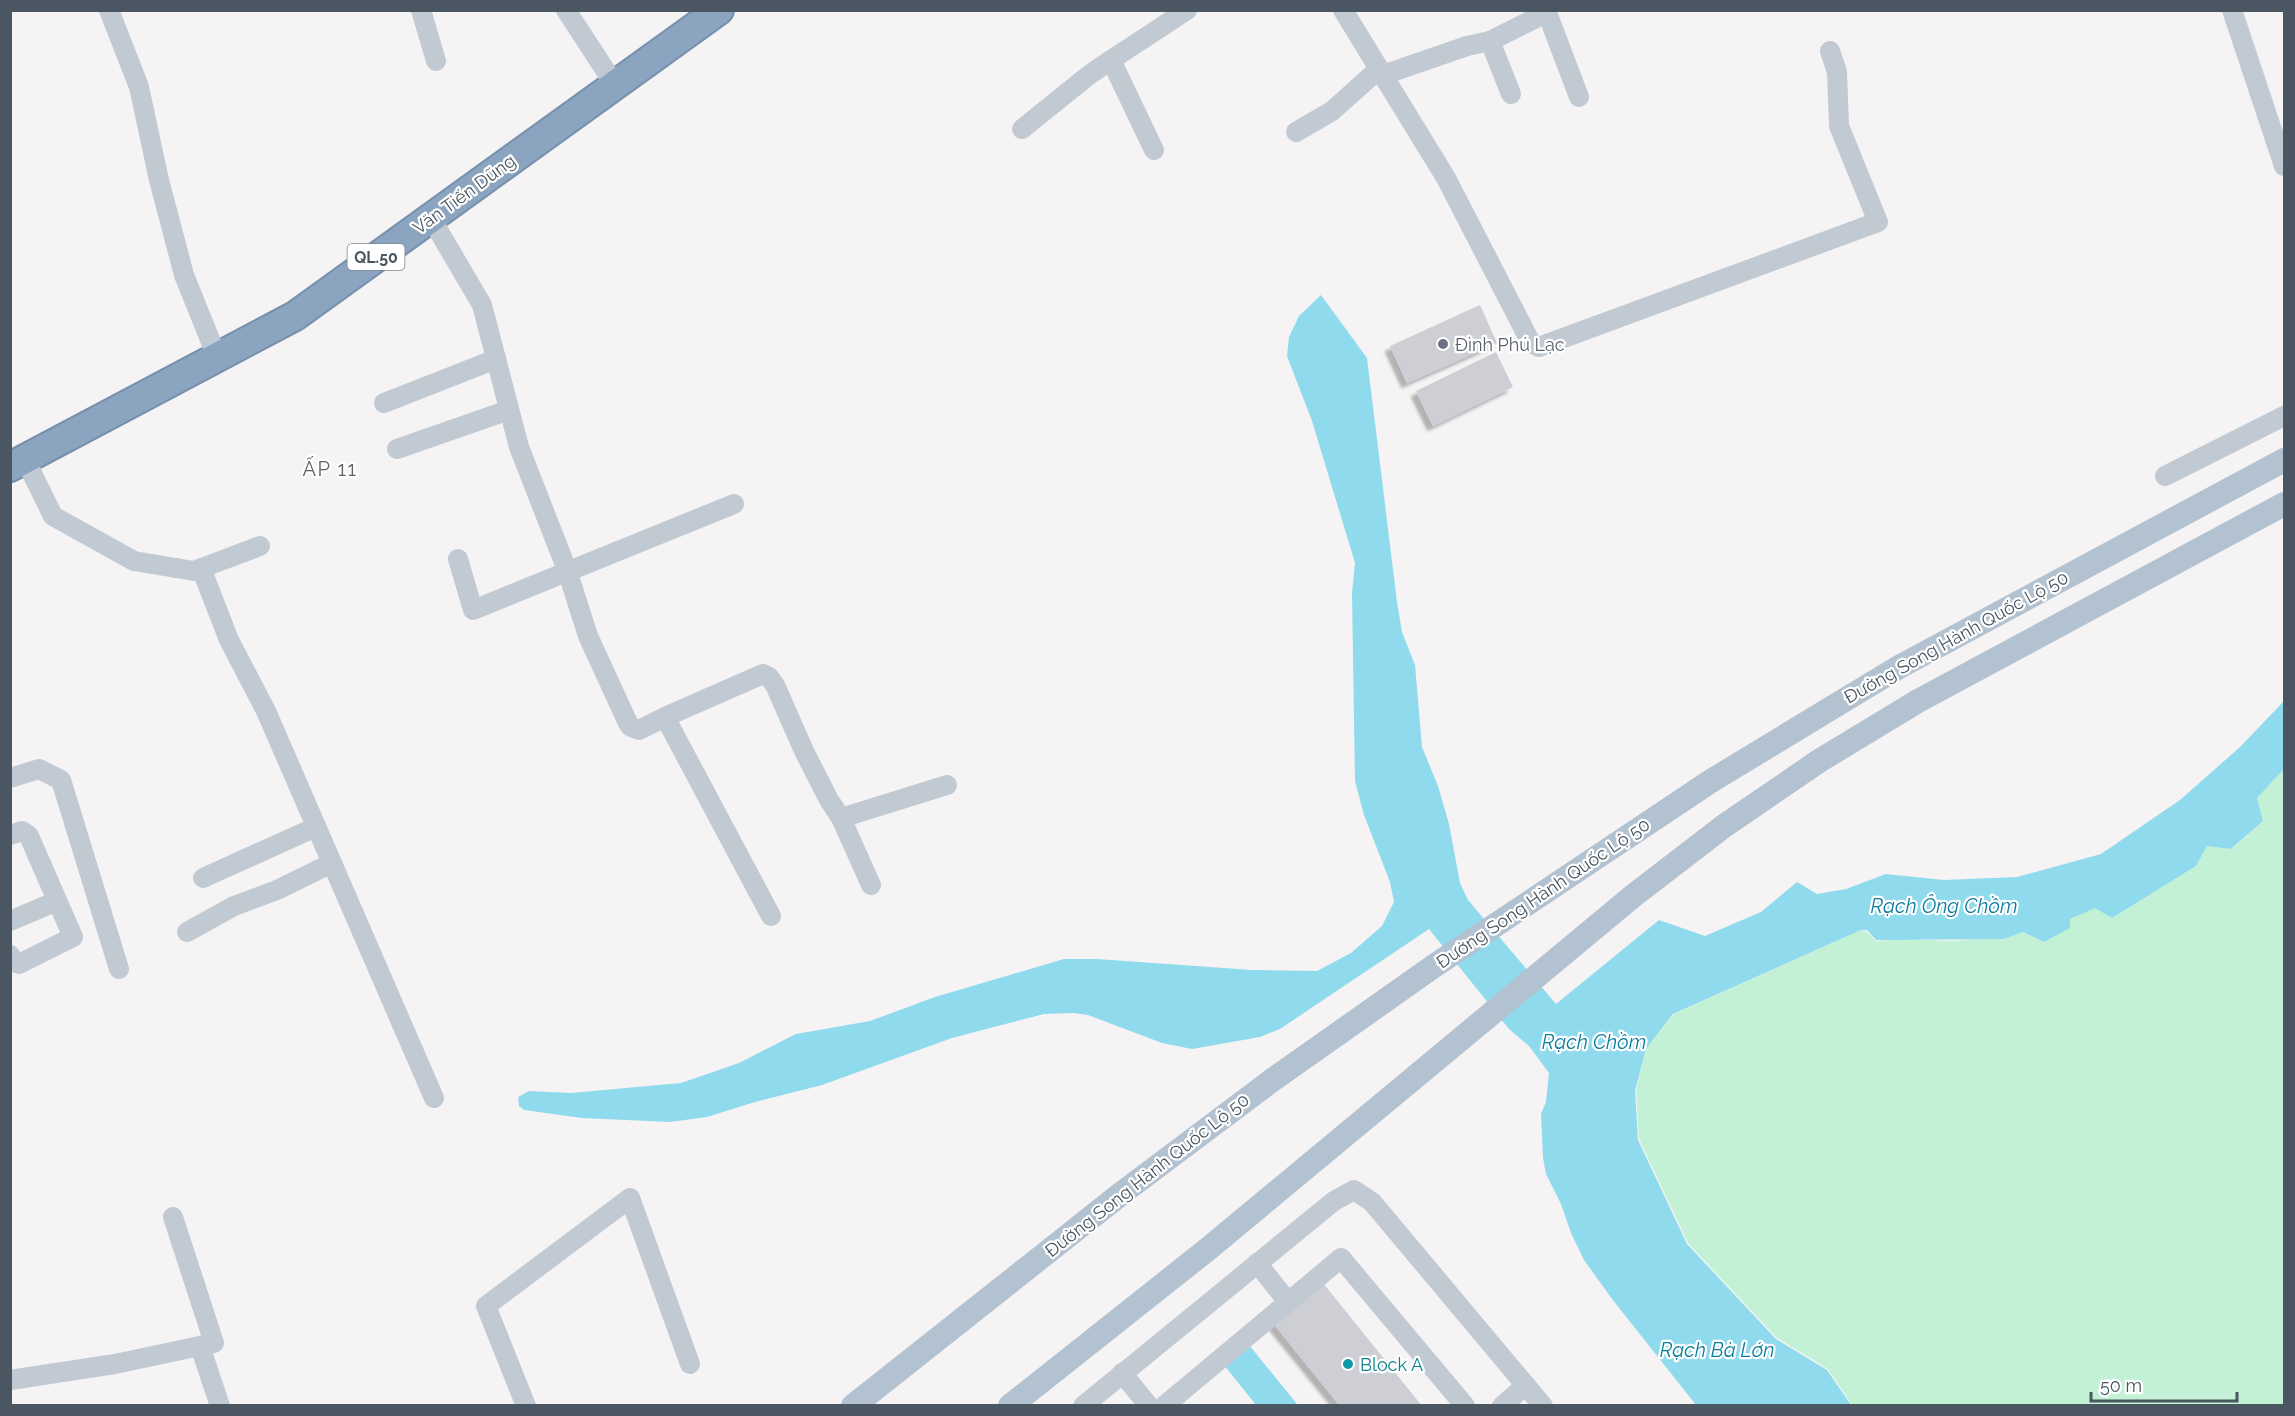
<svg xmlns="http://www.w3.org/2000/svg" width="2295" height="1416" viewBox="0 0 2295 1416" font-family="Raleway,sans-serif">
<defs>
<filter id="shadow"><feDropShadow dx="-5.5" dy="5.5" stdDeviation="1.5" flood-color="#0004"/></filter>
</defs>
<rect width="100%" height="100%" fill="#f5f3f3"/>
<polygon fill="#c3f1d5" points="2284,769 2284,1405 1852,1405 1828,1369 1777,1338 1688,1243 1639,1139 1636,1090 1646,1049 1674,1014 1861,930 1866,931 1876,941 1898,939 1955,941 1980,938 2004,939 2023,932 2044,942 2070,928 2070,919 2095,907 2112,918 2196,866 2207,846 2232,849 2263,821 2257,798"/>
<g fill="#90daee">
<polygon points="1321,295 1367,358 1397,602 1402,632 1415,665 1422,747 1438,786 1449,824 1460,883 1468,900 1556,1004 1659,920 1705,936 1761,912 1797,882 1817,894 1846,889 1886,874 1944,880 2017,877 2101,854 2180,800 2240,747 2284,701 2284,769 2257,798 2263,821 2231,849 2207,846 2196,866 2112,918 2095,908 2070,919 2070,928 2044,942 2023,932 2004,939 1876,940 1867,930 1861,930 1673,1014 1646,1049 1635,1091 1638,1140 1687,1244 1776,1339 1827,1370 1851,1405 1696,1405 1612,1299 1584,1260 1571,1233 1561,1204 1546,1174 1543,1158 1541,1114 1546,1102 1549,1073 1529,1046 1509,1029 1429,929 1280,1029 1260,1037 1192,1049 1162,1043 1088,1015 1073,1013 1044,1014 952,1038 822,1085 755,1102 707,1117 670,1122 582,1118 524,1110 519,1106 518,1097 529,1091 571,1093 681,1083 739,1063 796,1034 870,1021 935,997 1064,959 1097,959 1252,970 1317,971 1351,953 1382,926 1394,902 1390,882 1364,815 1355,781 1352,593 1355,563 1312,421 1287,356 1289,337 1299,316"/>
<polygon points="1249,1345 1297,1404 1295,1406 1256,1405 1224,1365"/>
</g>
<g fill="#cdcfd5" filter="url(#shadow)">
<polygon points="1480,305 1497,343 1407,383 1390,346"/>
<polygon points="1496,352 1513,387 1433,426 1416,391"/>
<polygon points="1323,1283 1422,1406 1340,1406 1273,1323"/>
</g>
<g fill="none" stroke-linecap="round" stroke-linejoin="round">
<g stroke="#7690ad" stroke-width="32">
<polyline id="highway" points="10,467 295,316 719,10"/>
</g>
<g stroke="#c1cad2" stroke-width="20">
<polyline points="109,10 139,87 159,180 184,275 217,357"/>
<polyline points="421,10 436,61"/>
<polyline points="566,10 615,85"/>
<polyline points="1343,10 1446,178 1531,343 1539,347 1878,222 1839,126 1837,72 1830,51"/>
<polyline points="1546,10 1579,97"/>
<polyline points="2232,10 2284,166"/>
<polyline points="1490,41 1546,13"/>
<polyline points="1383,75 1467,46 1490,41 1511,94"/>
<polyline points="1022,129 1089,75 1111,60"/>
<polyline points="1296,132 1332,111 1379,69"/>
<polyline points="1154,150 1111,60 1187,10"/>
<polyline points="431,218 482,305 519,447 567,570 588,636 628,723 631,727 639,730 665,717 771,916"/>
<polyline points="384,403 496,359"/>
<polyline points="397,449 509,410"/>
<polyline points="25,459 53,516 134,561 194,571 260,546"/>
<polyline points="2165,476 2284,416"/>
<polyline points="458,559 473,610 734,504"/>
<polyline points="201,568 229,640 266,711 434,1098"/>
<polyline points="665,717 763,674 769,677 775,685 804,751 829,800 841,818 871,885"/>
<polyline points="10,778 39,769 61,780 119,969"/>
<polyline points="841,818 947,785"/>
<polyline points="10,835 22,831 29,836 73,937 19,964 14,962 10,955"/>
<polyline points="203,878 316,827"/>
<polyline points="10,921 57,901"/>
<polyline points="187,932 234,906 277,890 332,863"/>
<polyline points="1257,1263 1288,1302"/>
<polyline points="200,1346 220,1406"/>
<polyline points="1122,1373 1149,1406"/>
<polyline points="10,1380 115,1364 214,1343 173,1217"/>
<polyline points="526,1406 486,1306 630,1198 690,1364"/>
<polyline points="1083,1406 1334,1201 1354,1190 1372,1202 1543,1406"/>
<polyline points="1164,1406 1341,1258 1465,1406"/>
<polyline points="1502,1406 1526,1385"/>
</g>
<g stroke="#b3c2d1" stroke-width="24">
<polyline points="853,1406 1122,1193 1271,1081 1434,966 1711,781 1899,667 2284,460"/>
<polyline points="1010,1406 1208,1249 1633,896 1724,826 1819,761 1918,701 2284,504"/>
</g>
<use href="#highway" stroke="#8ba5c1" stroke-width="28"/>
</g>
<circle fill="#6b7280" stroke="#fff" stroke-width="2" cx="1443" cy="344" r="6"/>
<circle fill="#0f9aa8" stroke="#fff" stroke-width="2" cx="1348" cy="1364" r="6"/>
<g text-anchor="middle" dominant-baseline="central" stroke-width="4.5" stroke-linejoin="round" paint-order="stroke">
<rect fill="#fff" stroke="#808990" stroke-width="1.5" x="347.5" y="244" width="57" height="26" rx="4.5"/>
<g font-size="16" font-weight="bold" fill="#4a5661">
<text x="376" y="257">QL.50</text>
</g>
<g font-size="18" fill="#4a5661" stroke="#fff">
<text transform="translate(464 194) rotate(-36)">Văn Tiến Dũng</text>
<text transform="translate(1956 637) rotate(-29)">Đường Song Hành Quốc Lộ 50</text>
<text transform="translate(1543 893) rotate(-34)">Đường Song Hành Quốc Lộ 50</text>
<text transform="translate(1147 1175) rotate(-38)">Đường Song Hành Quốc Lộ 50</text>
</g>
<g font-size="18" fill="#5b616d" stroke="#fff" text-anchor="start">
<text x="1455" y="344">Đình Phú Lạc</text>
</g>
<g font-size="18" fill="#0d838f" stroke="#fff" text-anchor="start">
<text x="1360" y="1364">Block A</text>
</g>
<g font-size="20" letter-spacing="1.5" fill="#5f6368" stroke="#fff">
<text x="330" y="469">ẤP 11</text>
</g>
<g font-size="20" font-style="italic" fill="#0c7c9b" stroke="#fff">
<text x="1944" y="906">Rạch Ông Chồm</text>
<text x="1594" y="1042">Rạch Chồm</text>
<text x="1717" y="1350">Rạch Bà Lớn</text>
</g>
</g>
<rect width="2295" height="1416" fill="none" stroke="#4a5661" stroke-width="24"/>
<path d="M2091 1392v9h146v-9" fill="none" stroke="#4a5661" stroke-width="3"/>
<text x="2100" y="1392" font-size="18" fill="#4a5661" stroke="#ffffff" stroke-width="4.5" paint-order="stroke">50 m</text>
</svg>
